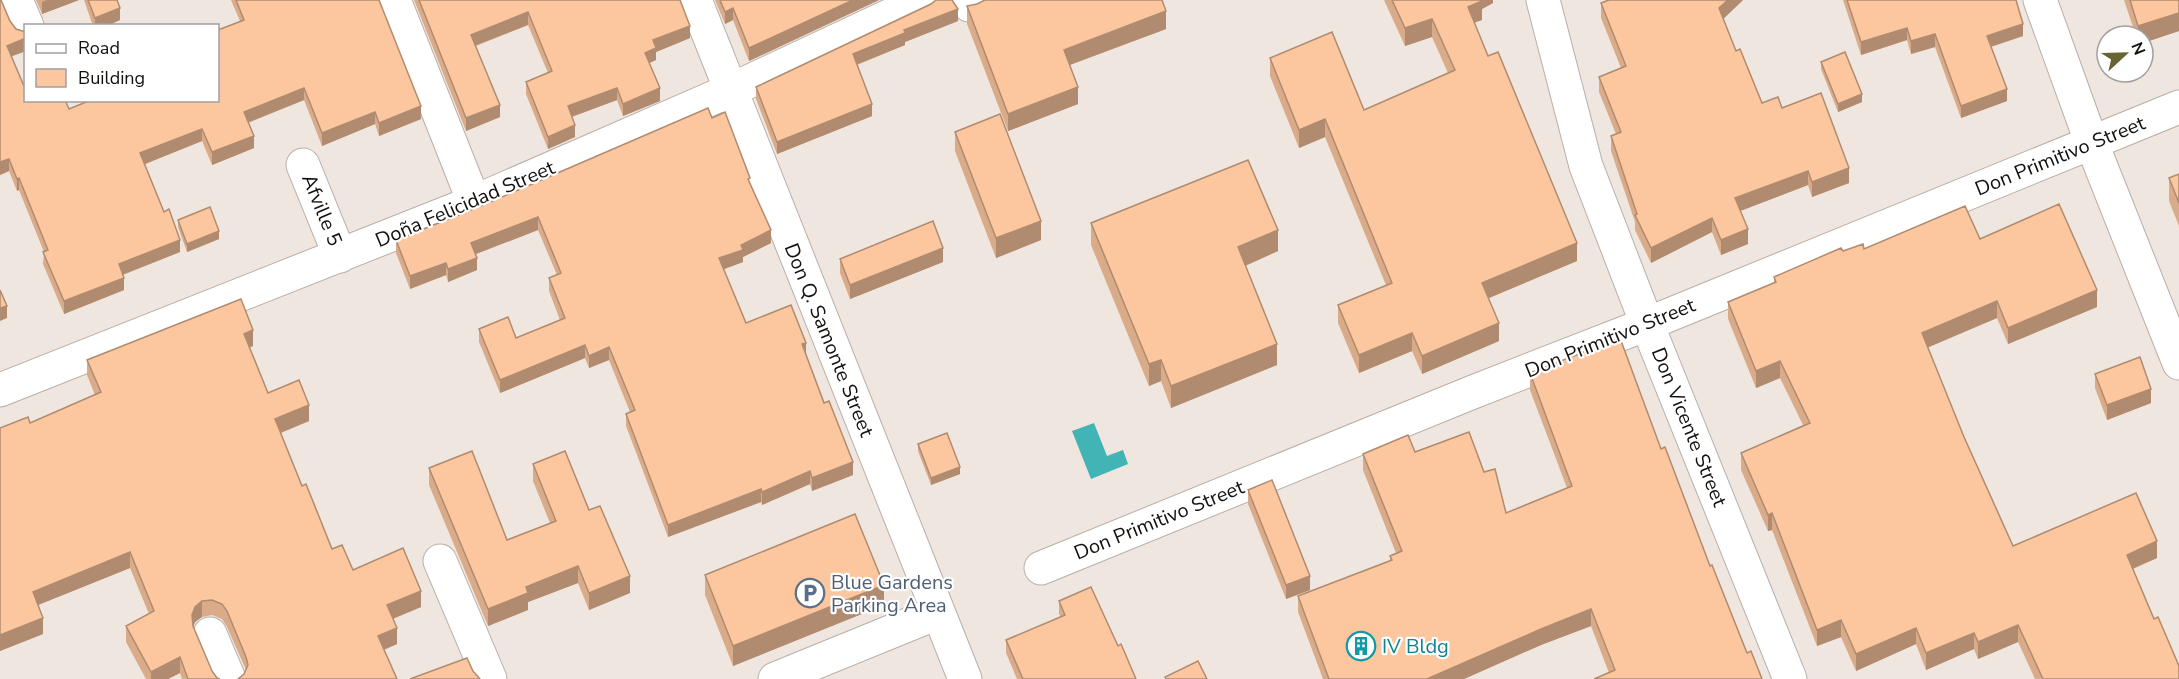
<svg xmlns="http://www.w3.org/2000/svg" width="2179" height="679" viewBox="0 0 2179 679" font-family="'Nunito Sans',sans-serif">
<rect width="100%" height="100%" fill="#efe6df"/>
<polygon fill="#43b4b5" points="1094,423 1107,456 1123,450 1128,464 1091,479 1072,431"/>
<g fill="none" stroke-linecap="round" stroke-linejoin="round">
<g stroke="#b8afa8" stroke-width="35">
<g id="minor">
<polyline points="16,0 27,26"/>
<polyline points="394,0 474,202"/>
<polyline points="695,0 965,679"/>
<polyline points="1543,0 1586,166 1647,324 1790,679"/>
<polyline points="2040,0 2092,144 2179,363"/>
<polyline points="969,5 980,0"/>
<polyline points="303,165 340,256"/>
<polyline points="0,390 474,202 731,90 923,0"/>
<polyline points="440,561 490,679"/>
<polyline points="1041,568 1473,392 1647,324 2179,107"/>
<polyline points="210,634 229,679"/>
<polyline points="775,679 937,613"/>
</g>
</g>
<use href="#minor" stroke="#fff" stroke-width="33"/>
</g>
<g fill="#d9ab89">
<polygon points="36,0 79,0 42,14"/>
<polygon points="84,0 117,0 120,20 107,26 93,26"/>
<polygon points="231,0 379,0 421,119 379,136 375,124 322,146 304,100 248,123 254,148 212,165 202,141 145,164 180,252 123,275 124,290 64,314 43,264 44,252 19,190 17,191 9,171 0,175 10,21 16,29 26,32 26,51 12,56 26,100 69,109 218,100 240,21"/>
<polygon points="414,0 680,0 690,38 656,52 656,60 649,63 660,101 623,116 617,100 572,117 575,137 548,149 526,94 526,82 548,73 528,25 476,46 500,117 466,131"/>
<polygon points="715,0 879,0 749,61 733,20 725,24"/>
<polygon points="1384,0 1493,0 1493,3 1482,9 1482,20 1474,22 1488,56 1577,261 1488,298 1499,341 1422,374 1412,351 1359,373 1338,323 1338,305 1386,285 1325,137 1299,148 1270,76 1270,58 1364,110 1448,73 1432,37 1405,46"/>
<polygon points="1609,0 1743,0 1723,19 1736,51 1762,103 1782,108 1849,183 1812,197 1808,185 1740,211 1748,244 1721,255 1712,232 1651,263 1635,230 1635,222 1611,151 1611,136 1616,134 1599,92 1599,77 1621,68 1601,18 1601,3"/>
<polygon points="1843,0 2016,0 2023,36 1991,47 2007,101 1961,118 1935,47 1911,54 1907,40 1861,55"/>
<polygon points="2124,0 2179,0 2179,31 2143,43 2143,36 2136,36"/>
<polygon points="931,4 958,21 905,42 905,45 857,65 872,116 777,154 756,99 756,87"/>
<polygon points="967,6 1166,29 1070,65 1078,104 1008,131 967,24"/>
<polygon points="1821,62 1862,102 1838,112 1821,69"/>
<polygon points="712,118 750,184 771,243 743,257 743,262 724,269 746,323 806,355 853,475 812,491 810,484 762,505 761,502 668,537 626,426 626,414 630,412 609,360 589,368 585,358 500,393 479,342 479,329 516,338 560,320 549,291 549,278 557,275 538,230 475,254 477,270 448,282 446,275 410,289 396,253 396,240"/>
<polygon points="955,132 1041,240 996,258 955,151"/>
<polygon points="2179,174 2179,226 2169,201 2169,178"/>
<polygon points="178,220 219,239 187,252 178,227"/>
<polygon points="1091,223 1278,251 1245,266 1277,365 1171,408 1161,381 1149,386 1091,245"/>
<polygon points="1980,239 2097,307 2008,344 1997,318 1928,347 1964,437 2013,546 2157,558 2133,569 2179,679 2035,679 2018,642 1978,659 1974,649 1926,670 1916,644 1856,671 1841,637 1817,646 1772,530 1768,531 1741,470 1741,453 1803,425 1780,378 1756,388 1728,319 1728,302 1774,283 1774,277 1843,251"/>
<polygon points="840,259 943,262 850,299 840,273"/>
<polygon points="253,346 249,347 268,393 309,421 281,433 302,486 332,549 353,570 421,607 393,619 397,644 384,650 244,674 246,670 227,627 222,619 212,615 202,617 195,622 193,627 212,671 217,678 220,679 182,679 180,673 168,679 146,679 126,642 126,626 149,614 130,568 38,605 43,634 0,651 0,428 30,423 95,395 87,375 87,360"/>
<polygon points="1530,373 1661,449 1747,653 1762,679 1609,673 1591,626 1541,645 1464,679 1323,679 1298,612 1298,596 1390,561 1390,556 1396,553 1363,470 1363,454 1415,452 1484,472 1506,513 1567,488 1530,390"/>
<polygon points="2095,374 2151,403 2107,420 2095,388"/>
<polygon points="918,444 960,474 931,485 918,451"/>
<polygon points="533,464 589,510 630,593 589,610 578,583 528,602 528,610 488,626 429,485 429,468 507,540 550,523 533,481"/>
<polygon points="1248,490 1310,590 1286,599 1248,504"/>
<polygon points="705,575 884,605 733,666 705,595"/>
<polygon points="1059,601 1118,646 1136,679 1017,679 1006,653 1006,640 1061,617 1059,614"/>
</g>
<g fill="#b08b6f">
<polygon points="47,0 79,0 42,14 42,2"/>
<polygon points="853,0 879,0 749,61 749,48"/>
<polygon points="1478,0 1493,0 1493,3 1482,9 1482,20 1468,25 1468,7"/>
<polygon points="1728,0 1743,0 1719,23 1719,8"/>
<polygon points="120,8 120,20 107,26 95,26 95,18"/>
<polygon points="733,8 733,20 725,24 725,12"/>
<polygon points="958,9 958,21 905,42 905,45 853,66 853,54 904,30"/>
<polygon points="1166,11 1166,29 1064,67 1064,50"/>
<polygon points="528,12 528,25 471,47 471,35"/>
<polygon points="2179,13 2179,31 2143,43 2143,36 2138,36 2138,26"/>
<polygon points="1432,19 1432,37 1405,46 1405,28"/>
<polygon points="2023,24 2023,36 1987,48 1987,36"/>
<polygon points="690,26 690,38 656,52 656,60 645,65 645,53 653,40"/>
<polygon points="1907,28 1907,40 1861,55 1861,42"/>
<polygon points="1935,34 1935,47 1911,54 1911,41"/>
<polygon points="26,38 26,51 7,58 7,46"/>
<polygon points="1078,87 1078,104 1008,131 1008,114"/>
<polygon points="304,88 304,100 244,124 244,112"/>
<polygon points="617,88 617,100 568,118 568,106"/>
<polygon points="660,88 660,101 623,116 623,104"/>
<polygon points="2007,89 2007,101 1961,118 1961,106"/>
<polygon points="1862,94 1862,102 1838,112 1838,104"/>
<polygon points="872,104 872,116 777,154 777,142"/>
<polygon points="500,105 500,117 466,131 466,118"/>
<polygon points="421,106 421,119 379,136 379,123"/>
<polygon points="375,112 375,124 322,146 322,133"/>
<polygon points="1325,119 1325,137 1299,148 1299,130"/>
<polygon points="575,125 575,137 548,149 548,137"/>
<polygon points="202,129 202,141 140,166 140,153"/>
<polygon points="254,136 254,148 212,165 212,152"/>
<polygon points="9,159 9,171 0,175 0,162"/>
<polygon points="1849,168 1849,183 1812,197 1812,182"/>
<polygon points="1808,171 1808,185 1735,213 1735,198"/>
<polygon points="19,178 19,190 17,191 17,179"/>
<polygon points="538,217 538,230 471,256 471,243"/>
<polygon points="1712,218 1712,232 1651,263 1651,248"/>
<polygon points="1041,221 1041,240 996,258 996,238"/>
<polygon points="1748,229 1748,244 1721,255 1721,240"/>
<polygon points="771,230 771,243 743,257 743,262 719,271 719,258 741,245"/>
<polygon points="1278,230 1278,251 1238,269 1238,247"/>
<polygon points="219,231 219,239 187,252 187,244"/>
<polygon points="180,240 180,252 119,276 119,264"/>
<polygon points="1577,243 1577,261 1482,301 1482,283"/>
<polygon points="943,248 943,262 850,299 850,285"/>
<polygon points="477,258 477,270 448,282 448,269"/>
<polygon points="446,263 446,275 410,289 410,276"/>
<polygon points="124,278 124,290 64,314 64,301"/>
<polygon points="2097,290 2097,307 2008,344 2008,328"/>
<polygon points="1997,301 1997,318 1922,350 1922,333"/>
<polygon points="7,306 7,318 0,321 0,308"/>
<polygon points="1499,323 1499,341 1422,374 1422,356"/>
<polygon points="253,330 253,346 244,350 244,334"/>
<polygon points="1412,333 1412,351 1359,373 1359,355"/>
<polygon points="806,343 806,355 802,344"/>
<polygon points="1277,344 1277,365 1171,408 1171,386"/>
<polygon points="585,345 585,358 500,393 500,380"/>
<polygon points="609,347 609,360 589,368 589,356"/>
<polygon points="1161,360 1161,381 1149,386 1149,364"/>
<polygon points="1780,361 1780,378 1756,388 1756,371"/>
<polygon points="2151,389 2151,403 2107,420 2107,405"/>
<polygon points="309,405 309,421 275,435 275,419"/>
<polygon points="853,462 853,475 812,491 812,478"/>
<polygon points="960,467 960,474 931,485 931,478"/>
<polygon points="810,471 810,484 762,505 762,492"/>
<polygon points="761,489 761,502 668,537 668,525"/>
<polygon points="1772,513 1772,530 1768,531 1768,515"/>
<polygon points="2157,541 2157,558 2127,571 2127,555"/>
<polygon points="130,552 130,568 33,607 33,592"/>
<polygon points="578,566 578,583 528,602 528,610 488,626 488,609 526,587"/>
<polygon points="630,576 630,593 589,610 589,593"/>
<polygon points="1310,576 1310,590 1286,599 1286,585"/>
<polygon points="884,585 884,605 733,666 733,646"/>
<polygon points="421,591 421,607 387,621 387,605"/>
<polygon points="202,601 202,617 195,622 192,631 192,615 195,607"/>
<polygon points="1591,609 1591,626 1541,645 1464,679 1427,679 1541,629"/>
<polygon points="43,618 43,634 0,651 0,635"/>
<polygon points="1841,620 1841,637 1817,646 1817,630"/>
<polygon points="2018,625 2018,642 1978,659 1978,642"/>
<polygon points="397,628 397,644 378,652 378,636"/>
<polygon points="1916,628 1916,644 1856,671 1856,654"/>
<polygon points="1974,633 1974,649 1926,670 1926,653"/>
<polygon points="180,657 180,673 168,679 151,679 151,672"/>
</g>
<g fill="#fcc79f" stroke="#b08b6f" stroke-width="1.5">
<polygon points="0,0 1,0 10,21 16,29 26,32 26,38 7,46 26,91 26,100 65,100 69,109 91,100 218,100 218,30 244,20 236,0 379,0 421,106 379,123 375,112 322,133 304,88 244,112 254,136 212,152 202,129 140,153 164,212 169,209 180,240 119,264 124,278 64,301 43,252 48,250 19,178 17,179 9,159 0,162"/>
<polygon points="88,0 117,0 120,8 95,18"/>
<polygon points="419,0 680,0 690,26 653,40 656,48 645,53 660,88 623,104 617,88 568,106 575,125 548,137 526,82 552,71 528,12 471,35 500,105 466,118"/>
<polygon points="720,0 853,0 749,48 733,8 725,12"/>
<polygon points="936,0 952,0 958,9 904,30 905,33 853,54 872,104 777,142 756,87 931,4"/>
<polygon points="985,0 1162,0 1166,11 1064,50 1078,87 1008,114 967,6 977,4"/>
<polygon points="1392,0 1481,0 1482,1 1468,7 1488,56 1498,52 1577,243 1482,283 1499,323 1422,356 1412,333 1359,355 1338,305 1392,283 1325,119 1299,130 1270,58 1332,32 1364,110 1455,70 1432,19 1405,28"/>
<polygon points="1609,0 1728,0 1719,8 1736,51 1740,49 1762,103 1778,97 1782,108 1821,93 1849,168 1812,182 1808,171 1735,198 1748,229 1721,240 1712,218 1651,248 1635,215 1637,214 1611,136 1621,132 1599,77 1626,66 1601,3"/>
<polygon points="1847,0 2016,0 2023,24 1987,36 2007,89 1961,106 1935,34 1911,41 1907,28 1861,42"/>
<polygon points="2130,0 2179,0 2179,13 2138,26"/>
<polygon points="1845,52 1862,94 1838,104 1821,62"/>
<polygon points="708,108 712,118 725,112 750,178 748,179 771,230 741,245 743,250 719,258 746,323 791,305 806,343 802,344 824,403 829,401 853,462 812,478 810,471 762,492 761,489 668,525 626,414 635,410 609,347 589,356 585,345 500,380 479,329 508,317 516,338 565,318 549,278 561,273 538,217 471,243 477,258 448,269 446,263 410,276 396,240 481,206"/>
<polygon points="1000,114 1041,221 996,238 955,132"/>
<polygon points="1248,160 1278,230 1238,247 1277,344 1171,386 1161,360 1149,364 1091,223"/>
<polygon points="2179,174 2179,203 2169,178"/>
<polygon points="2059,204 2097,290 2008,328 1997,301 1922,333 1964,437 2013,546 2136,493 2157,541 2127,555 2154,619 2158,617 2179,666 2179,679 2043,679 2018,625 1978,642 1974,633 1926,653 1916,628 1856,654 1841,620 1817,630 1772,513 1768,515 1741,453 1810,423 1780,361 1756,371 1728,302 1776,282 1774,277 1841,248 1843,251 1863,244 1864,249 1965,206 1980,239"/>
<polygon points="210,207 219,231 187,244 178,220"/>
<polygon points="933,221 943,248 850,285 840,259"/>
<polygon points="0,290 7,306 0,308"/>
<polygon points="241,299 253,330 244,334 268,393 299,380 309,405 275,419 302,486 306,484 332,549 342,545 353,570 403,548 421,591 387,605 397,628 378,636 397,679 238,679 244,674 248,665 246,657 227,611 222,604 212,600 202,601 195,607 192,615 193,626 212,671 217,678 220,679 188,679 180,657 151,672 126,626 154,611 130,552 33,592 43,618 0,635 0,428 28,417 30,423 101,392 87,360"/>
<polygon points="1620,338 1661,449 1665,447 1710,566 1712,565 1747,653 1751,651 1762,679 1594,679 1615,670 1591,609 1541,629 1427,679 1329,679 1298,596 1392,560 1390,556 1402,551 1363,454 1408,435 1415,452 1469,432 1484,472 1495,469 1506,513 1572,486 1530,373"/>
<polygon points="2140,357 2151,389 2107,405 2095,374"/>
<polygon points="947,433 960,467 931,478 918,444"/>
<polygon points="472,451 507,540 556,521 533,464 565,451 589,510 600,506 630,576 589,593 578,566 526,587 528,593 488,609 429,468"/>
<polygon points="1272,480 1310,576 1286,585 1248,490"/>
<polygon points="855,514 884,585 733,646 705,575"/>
<polygon points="1091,587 1118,646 1121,644 1136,679 1023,679 1006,640 1065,615 1059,601"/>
<polygon points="467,658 473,671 480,679 410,679"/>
<polygon points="1198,661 1207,679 1166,679 1165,677"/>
</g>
<defs>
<g id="parking-ring" transform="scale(1.5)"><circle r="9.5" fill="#fff" stroke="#5c6f8a" stroke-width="1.5"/><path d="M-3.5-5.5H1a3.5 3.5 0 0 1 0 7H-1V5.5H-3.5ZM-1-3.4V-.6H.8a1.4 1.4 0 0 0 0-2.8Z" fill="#5c6f8a"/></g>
<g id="building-ring" transform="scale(1.5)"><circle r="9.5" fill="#fff" stroke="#0f9aa8" stroke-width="1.5"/><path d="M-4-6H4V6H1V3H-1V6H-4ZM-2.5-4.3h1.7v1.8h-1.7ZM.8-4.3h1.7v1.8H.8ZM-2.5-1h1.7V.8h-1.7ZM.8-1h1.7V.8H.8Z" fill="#0f9aa8"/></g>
</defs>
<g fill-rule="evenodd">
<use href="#parking-ring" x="810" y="593"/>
<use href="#building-ring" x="1361" y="646"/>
</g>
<g text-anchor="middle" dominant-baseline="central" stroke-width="4.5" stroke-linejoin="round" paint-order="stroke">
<g font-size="20" fill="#13100e" stroke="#fff">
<text transform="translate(2060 156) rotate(-22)">Don Primitivo Street</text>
<text transform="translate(465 204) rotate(-23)">Doña Felicidad Street</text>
<text transform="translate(322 210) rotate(68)">Afville 5</text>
<text transform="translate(1610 338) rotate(-22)">Don Primitivo Street</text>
<text transform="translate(829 340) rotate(68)">Don Q. Samonte Street</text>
<text transform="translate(1689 427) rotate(68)">Don Vicente Street</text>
<text transform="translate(1159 520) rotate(-22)">Don Primitivo Street</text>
</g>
<g font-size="20" fill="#4e5e75" stroke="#fff" text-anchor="start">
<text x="831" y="582">Blue Gardens<tspan x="831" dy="23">Parking Area</tspan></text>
</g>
<g font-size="20" fill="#0d838f" stroke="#fff" text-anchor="start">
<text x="1382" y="646">IV Bldg</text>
</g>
</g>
<rect x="24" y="24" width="195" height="78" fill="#ffffff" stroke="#a19f9f" stroke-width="1.5"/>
<rect x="36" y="44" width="30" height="9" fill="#ffffff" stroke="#a19f9f" stroke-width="1.5"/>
<text x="78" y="54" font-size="18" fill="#13100e">Road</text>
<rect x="36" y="69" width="30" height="18" fill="#fcc79f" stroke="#a19f9f" stroke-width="1.5"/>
<text x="78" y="84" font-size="18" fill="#13100e">Building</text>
<g transform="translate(2125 54) rotate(68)"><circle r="28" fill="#ffffff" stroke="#a19f9f" stroke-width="1.5"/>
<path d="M0-4.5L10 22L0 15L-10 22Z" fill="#686431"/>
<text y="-9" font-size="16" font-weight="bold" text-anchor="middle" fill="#13100e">N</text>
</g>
</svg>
